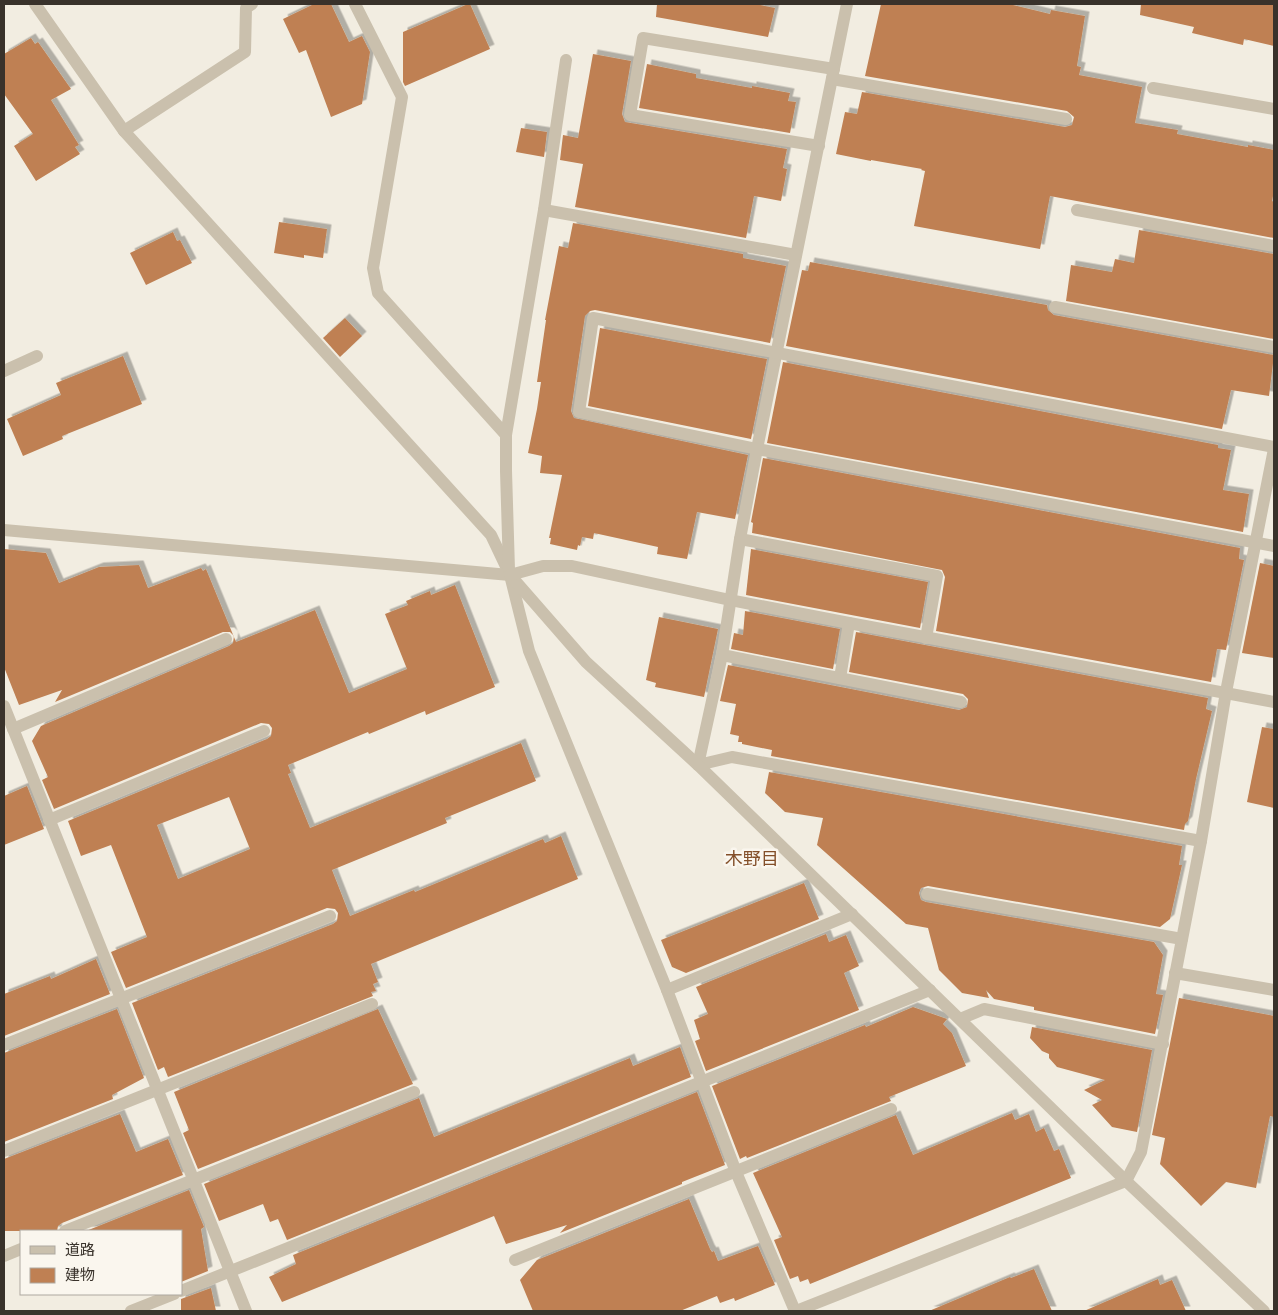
<svg xmlns="http://www.w3.org/2000/svg" width="1278" height="1315" viewBox="0 0 1278 1315" font-family="'Asap Condensed','Noto Sans JP',sans-serif">
<defs>
<filter id="shadow"><feDropShadow dx="4.5" dy="-4.5" stdDeviation="0" flood-color="#0004"/></filter>
</defs>
<rect width="100%" height="100%" fill="#f2ede1"/>
<g fill="#bf8053" fill-rule="evenodd" filter="url(#shadow)">
<polygon points="314,4 331,4 349,42 362,36 370,52 362,104 331,117 306,50 299,53 283,19"/>
<polygon points="468,4 470,4 490,49 405,86 403,82 403,32"/>
<polygon points="657,4 755,4 775,8 768,37 656,17"/>
<polygon points="881,4 1009,4 1050,14 1051,10 1085,16 1077,66 1081,67 1079,75 1142,87 1135,123 1178,130 1177,134 1248,147 1248,145 1274,150 1274,191 1272,201 1274,202 1274,238 1050,196 1040,249 914,226 925,171 921,170 922,169 871,160 871,161 836,154 845,112 857,114 862,92 1065,127 1072,125 1074,117 1067,111 865,76"/>
<polygon points="1141,4 1274,4 1274,46 1244,39 1243,45 1192,33 1194,27 1140,15"/>
<polygon points="31,38 35,44 38,42 71,89 51,100 79,145 75,147 80,154 36,181 14,146 33,134 4,94 4,54"/>
<polygon points="593,54 631,61 622,114 625,122 787,149 783,168 787,169 781,201 754,196 746,238 575,207 583,164 560,160 563,135 578,138"/>
<polygon points="647,64 696,74 696,78 752,88 752,86 790,93 788,101 796,102 790,133 639,108"/>
<polygon points="521,128 547,132 544,157 516,152"/>
<polygon points="279,222 327,229 323,258 304,255 304,258 274,253"/>
<polygon points="573,223 743,254 743,258 786,266 770,343 595,310 590,311 585,316 571,411 574,418 748,455 735,519 697,512 687,559 657,554 658,547 594,533 593,539 582,537 580,546 578,545 577,550 550,544 551,538 549,538 562,475 540,473 542,456 528,453 537,409 541,382 537,382 546,320 545,320 559,246 568,248"/>
<polygon points="1139,230 1274,254 1274,339 1066,301 1071,265 1112,272 1115,259 1134,263"/>
<polygon points="173,232 177,241 180,240 192,263 146,285 130,253"/>
<polygon points="810,262 1047,305 1048,310 1054,315 1274,355 1269,396 1231,390 1222,429 786,346 802,270 808,271"/>
<polygon points="345,318 362,336 340,357 323,338"/>
<polygon points="600,328 767,359 751,439 588,406"/>
<polygon points="123,356 142,404 62,436 63,439 23,456 7,419 61,395 56,383"/>
<polygon points="783,362 1218,445 1218,448 1231,450 1223,490 1249,494 1243,532 767,443"/>
<polygon points="763,458 1240,548 1239,559 1244,560 1226,650 1217,649 1211,682 936,631 945,577 942,570 752,533 753,523 751,522"/>
<path d="M4,549L46,553L59,583L99,567L139,565L148,588L201,568L203,571L206,569L236,642L315,610L349,693L407,669L385,614L408,605L406,601L430,591L431,595L455,585L495,687L426,715L425,711L369,734L368,732L288,765L291,773L288,774L310,828L521,743L536,781L445,818L447,823L332,870L350,916L414,890L415,892L543,839L545,843L561,836L578,879L371,964L378,982L373,984L376,991L371,992L373,996L168,1077L164,1067L158,1070L132,1003L333,924L337,921L338,913L335,909L327,908L126,988L111,952L147,937L111,845L81,856L68,821L267,739L271,736L272,728L269,724L261,723L54,809L42,780L48,777L32,741L41,726L229,646L233,643L234,636L230,632H223L55,702L62,690L19,705L4,667ZM229,797L250,849L178,879L157,825Z"/>
<polygon points="751,549 928,582 920,628 746,595"/>
<polygon points="1260,563 1274,566 1274,658 1242,653"/>
<polygon points="745,611 840,629 833,669 731,649 734,633 743,635"/>
<polygon points="659,617 718,629 704,697 655,687 656,683 646,680"/>
<polygon points="856,632 1208,698 1206,709 1212,711 1196,779 1188,821 1185,824 1184,830 771,756 772,750 742,744 742,742 738,742 739,736 730,734 736,704 720,701 728,665 959,710 967,707 968,699 963,694 849,672"/>
<polygon points="1262,727 1274,729 1274,808 1247,802"/>
<polygon points="769,772 1182,846 1179,865 1182,865 1170,919 1160,927 928,886 921,888 919,893 921,900 926,902 1154,942 1163,955 1156,994 1163,995 1155,1034 1034,1010 1034,1007 994,999 986,990 989,998 962,993 939,970 928,928 906,924 817,845 823,818 785,812 765,793"/>
<polygon points="27,786 44,829 4,845 4,796"/>
<polygon points="804,883 819,919 686,973 672,967 661,940"/>
<polygon points="826,934 829,942 846,935 859,966 844,973 859,1010 706,1071 695,1041 700,1039 694,1020 708,1014 696,987"/>
<polygon points="96,959 110,994 4,1036 4,994 50,976 51,979"/>
<polygon points="1179,998 1274,1016 1274,1117 1270,1116 1256,1188 1226,1182 1201,1206 1160,1164 1165,1138 1152,1135"/>
<polygon points="913,1007 947,1019 943,1024 952,1033 966,1066 889,1097 891,1101 747,1158 746,1156 740,1159 712,1086 865,1025 866,1027"/>
<polygon points="117,1009 144,1078 112,1095 113,1099 4,1142 4,1053"/>
<polygon points="378,1009 413,1084 198,1169 183,1133 189,1130 174,1092"/>
<polygon points="1032,1027 1152,1050 1137,1132 1112,1127 1092,1105 1102,1100 1084,1090 1105,1080 1057,1067 1049,1058 1049,1054 1042,1051 1030,1038"/>
<polygon points="680,1047 691,1077 287,1240 278,1219 270,1222 263,1204 219,1221 204,1184 419,1098 434,1137 630,1058 633,1066"/>
<polygon points="697,1092 725,1165 682,1182 682,1184 560,1233 567,1225 506,1244 494,1216 282,1302 269,1277 296,1264 293,1255"/>
<polygon points="1012,1113 1015,1120 1029,1114 1036,1132 1044,1128 1054,1151 1059,1149 1071,1178 810,1284 808,1279 800,1282 798,1276 790,1279 774,1240 782,1237 753,1173 896,1115 913,1155"/>
<polygon points="120,1114 136,1152 168,1139 183,1175 62,1223 58,1226 57,1231 4,1231 4,1159"/>
<polygon points="189,1190 204,1227 201,1229 208,1271 181,1282 181,1231 86,1231"/>
<polygon points="689,1199 710,1249 712,1252 714,1251 718,1261 758,1246 775,1285 735,1301 734,1298 720,1303 717,1296 680,1311 533,1311 520,1280 537,1260"/>
<polygon points="1034,1269 1052,1311 929,1311 1010,1277 1011,1278"/>
<polygon points="1158,1279 1160,1285 1172,1280 1186,1311 1084,1311"/>
<polygon points="211,1288 216,1311 181,1311 181,1299"/>
</g>
<g fill="none" stroke-linecap="round" stroke-linejoin="round">
<g stroke="#cac0ad" stroke-width="12">
<polyline points="35,4 124,131 491,535 510,575 529,651 667,990 736,1172 795,1311"/>
<polyline points="355,4 402,97 373,268 378,293 506,435"/>
<polyline points="847,4 757,449 740,539 722,655 698,765 732,757 1201,841"/>
<polyline points="832,79 1066,119"/>
<polyline points="1153,88 1274,109"/>
<polyline points="124,131 245,52 246,8 252,4"/>
<polyline points="819,146 630,115 643,38 834,69"/>
<polyline points="544,210 796,255"/>
<polyline points="1077,210 1274,246"/>
<polyline points="1055,307 1274,347"/>
<polyline points="4,371 37,356"/>
<polyline points="1274,447 593,318 579,412 757,449 1274,546"/>
<polyline points="4,530 510,575 586,662 698,765 1126,1181 1264,1311"/>
<polyline points="740,539 937,576 926,638"/>
<polyline points="509,570 506,471 506,435 544,210 566,60"/>
<polyline points="510,575 543,566 572,566 730,600 849,623 1274,702"/>
<polyline points="722,655 961,702"/>
<polyline points="840,678 849,623"/>
<polyline points="4,706 246,1311"/>
<polyline points="13,729 226,639"/>
<polyline points="49,820 264,731"/>
<polyline points="927,894 1182,939"/>
<polyline points="1175,973 1274,990"/>
<polyline points="667,990 852,914"/>
<polyline points="960,1019 984,1009 1163,1044"/>
<polyline points="4,1045 330,916"/>
<polyline points="4,1151 372,1004"/>
<polyline points="65,1231 414,1092"/>
<polyline points="4,1256 21,1249"/>
<polyline points="515,1260 891,1109"/>
<polyline points="181,1291 930,990"/>
<polyline points="131,1311 174,1294"/>
<polyline points="796,1311 1126,1181 1141,1152 1201,841 1226,692 1274,449"/>
</g>
</g>
<g text-anchor="middle" dominant-baseline="central" stroke-width="5" stroke-linejoin="round" paint-order="stroke">
<g font-size="18" fill="#834f29" stroke="#faf6ee">
<text x="752" y="858">木野目</text>
</g>
</g>
<rect width="1278" height="1315" fill="none" stroke="#39322b" stroke-width="10"/>
<rect x="20" y="1230" width="162" height="65" fill="#faf6ee" stroke="#ada8a0"/>
<rect x="30" y="1246" width="25" height="8" fill="#cac0ad" stroke="#ada8a0"/>
<text x="65" y="1255" font-size="15" fill="#39322b">道路</text>
<rect x="30" y="1268" width="25" height="15" fill="#bf8053" stroke="#ada8a0"/>
<text x="65" y="1280" font-size="15" fill="#39322b">建物</text>
</svg>
